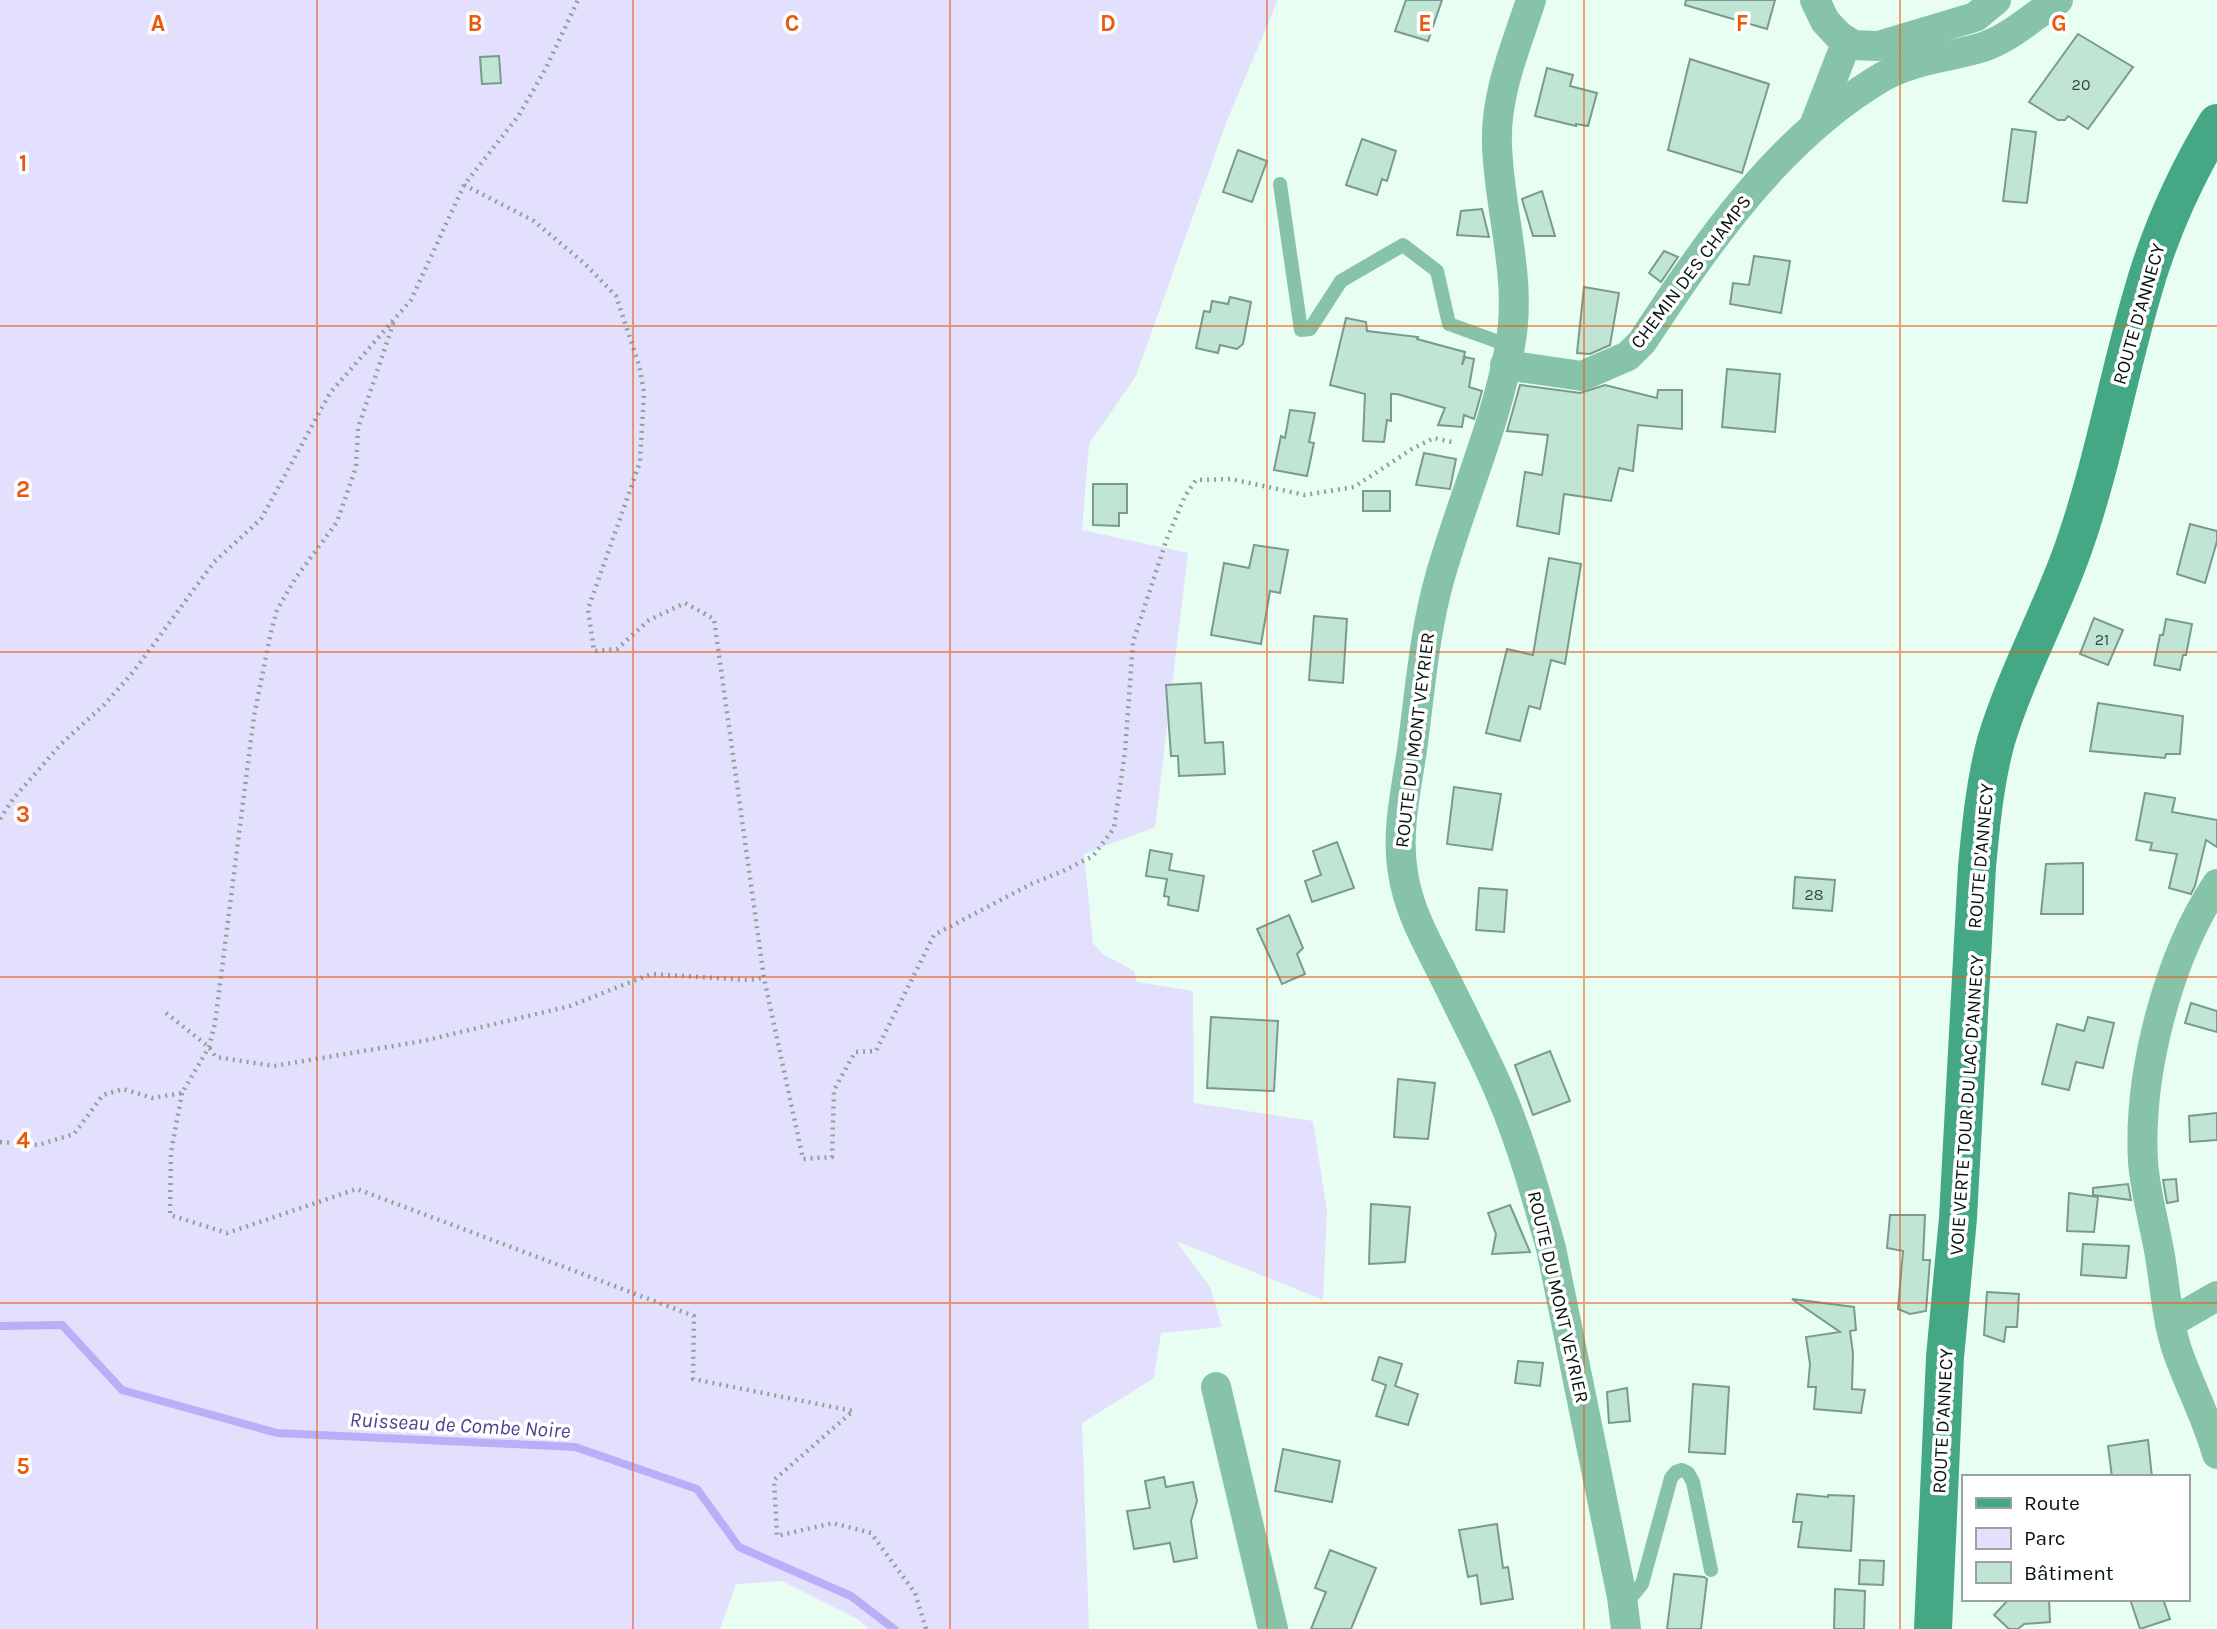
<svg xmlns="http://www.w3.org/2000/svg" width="2217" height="1629" viewBox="0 0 2217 1629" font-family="Karla,sans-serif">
<rect width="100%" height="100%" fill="#e8fef3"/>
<polygon fill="#e3e0fe" points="0,0 1278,0 1228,118 1136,376 1089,444 1082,530 1188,553 1155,827 1084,854 1093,943 1103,954 1134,971 1137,982 1193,991 1194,1103 1313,1121 1327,1211 1323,1300 1176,1241 1210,1287 1222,1327 1161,1333 1154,1378 1082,1423 1089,1629 869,1629 857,1619 782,1581 736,1584 720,1629 0,1629"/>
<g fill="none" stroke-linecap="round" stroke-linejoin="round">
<polyline stroke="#b9aef7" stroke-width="8" points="0,1326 62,1325 122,1390 277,1433 575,1447 697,1489 739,1547 851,1596 894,1629"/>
</g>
<g fill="#c0e5d4" stroke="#799b8c" stroke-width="2">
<polygon points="1406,0 1442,0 1428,41 1395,31"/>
<polygon points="1686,0 1775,0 1767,29 1685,5"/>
<polygon points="2078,34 2133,67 2088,129 2068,116 2065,120 2058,120 2029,102"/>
<polygon points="499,56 501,83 482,84 480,57"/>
<polygon points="1690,59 1769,84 1742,173 1668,150"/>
<polygon points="1547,68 1573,75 1570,86 1597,93 1588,126 1576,124 1576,126 1535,116"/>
<polygon points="2012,129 2036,132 2027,203 2003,201"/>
<polygon points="1362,139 1396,151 1387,181 1382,179 1377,195 1346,185"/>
<polygon points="1238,150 1267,161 1252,202 1223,192"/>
<polygon points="1542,191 1555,236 1533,236 1522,199"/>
<polygon points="1482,209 1489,237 1457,235 1461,211"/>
<polygon points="1664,251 1678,257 1661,282 1649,273"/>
<polygon points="1754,256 1790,261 1781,313 1730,304 1733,283 1749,285"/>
<polygon points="1584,287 1619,293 1610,345 1590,354 1577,353"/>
<polygon points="1230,297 1251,302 1243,344 1237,349 1220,345 1218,353 1196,348 1204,311 1210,312 1212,301 1228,304"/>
<polygon points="1346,318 1366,322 1367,331 1418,337 1417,339 1465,352 1462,365 1465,357 1474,359 1469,387 1482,391 1474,419 1464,415 1462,427 1438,425 1445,408 1397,394 1391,394 1391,421 1387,420 1384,442 1363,441 1365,394 1330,385"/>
<polygon points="1727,369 1780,374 1775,432 1722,427"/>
<polygon points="1520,385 1580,393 1605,385 1657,398 1658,390 1682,390 1682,429 1638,425 1633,471 1619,468 1611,501 1564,494 1559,534 1517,526 1525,472 1542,475 1548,435 1507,431"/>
<polygon points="1290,410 1315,413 1309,442 1314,443 1307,476 1274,470 1281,436 1285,438"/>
<polygon points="1424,453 1456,459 1450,489 1416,485"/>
<polygon points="1093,484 1127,484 1127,513 1119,513 1119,526 1093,525"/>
<rect x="1363" y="491" width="27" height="20"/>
<polygon points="2190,524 2217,531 2217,541 2205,583 2177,574"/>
<polygon points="1254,545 1288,550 1280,593 1270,591 1261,644 1211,635 1224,563 1249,568"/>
<polygon points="1549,558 1581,564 1565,664 1551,660 1540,709 1529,706 1520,741 1486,733 1507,649 1533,655"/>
<polygon points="1314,616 1347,619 1343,683 1309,680"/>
<polygon points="2094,618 2123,630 2108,665 2080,654"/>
<polygon points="2166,619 2192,624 2186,655 2183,655 2180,670 2154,665 2160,635 2163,635"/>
<polygon points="1201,683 1205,743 1223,742 1225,774 1179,776 1178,756 1171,756 1166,685"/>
<polygon points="2098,703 2183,716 2180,754 2166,754 2165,758 2090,751"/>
<polygon points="1454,787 1501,794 1492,850 1447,844"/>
<polygon points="2145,793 2175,798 2172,812 2217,820 2217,847 2206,840 2195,886 2191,894 2169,888 2177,854 2150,850 2152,843 2136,840"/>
<polygon points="1337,842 1354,888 1312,902 1305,881 1321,875 1313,851"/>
<polygon points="1150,850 1172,854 1169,870 1204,876 1198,911 1168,905 1169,897 1164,896 1167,879 1146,876"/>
<polygon points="2083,863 2083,914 2041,914 2046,864"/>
<polygon points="1795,877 1835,880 1832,911 1793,908"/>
<polygon points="1479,888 1507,890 1504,932 1476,930"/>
<polygon points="1289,915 1303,948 1297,954 1305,974 1282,984 1257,929"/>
<polygon points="2191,1003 2217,1011 2217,1032 2185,1023"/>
<polygon points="1211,1017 1278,1021 1274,1091 1207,1088"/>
<polygon points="2088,1017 2114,1023 2103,1068 2076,1062 2069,1090 2042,1084 2057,1024 2084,1031"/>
<polygon points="1550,1051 1570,1101 1533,1115 1515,1065"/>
<polygon points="1398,1079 1435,1083 1428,1139 1394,1137"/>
<polygon points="2217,1113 2217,1140 2190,1142 2189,1116"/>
<polygon points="2176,1179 2178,1201 2167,1203 2163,1180"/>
<polygon points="2128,1184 2131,1200 2093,1195 2093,1188"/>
<polygon points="2069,1193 2098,1197 2094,1232 2067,1231"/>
<polygon points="1371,1204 1410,1207 1405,1262 1369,1264"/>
<polygon points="1510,1205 1530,1252 1492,1254 1496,1234 1488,1213"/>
<polygon points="1890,1215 1925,1215 1923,1260 1930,1260 1926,1311 1910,1314 1898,1309 1903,1251 1887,1248"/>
<polygon points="2083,1244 2129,1246 2126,1278 2081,1275"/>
<polygon points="1987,1292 2019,1294 2017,1327 2006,1327 2004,1342 1984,1335"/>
<polygon points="1792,1299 1854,1307 1856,1330 1850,1331 1853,1353 1852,1389 1865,1390 1861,1413 1814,1409 1816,1387 1808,1387 1810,1364 1806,1337 1840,1332"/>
<polygon points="1379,1357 1402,1364 1395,1386 1418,1394 1408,1425 1376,1416 1386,1385 1372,1380"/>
<polygon points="1518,1361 1543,1363 1540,1386 1515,1383"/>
<polygon points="1693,1384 1729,1387 1725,1454 1689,1452"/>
<polygon points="1627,1388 1630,1421 1609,1423 1607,1392"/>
<polygon points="2148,1440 2152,1477 2112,1477 2108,1446"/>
<polygon points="1283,1449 1340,1461 1332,1502 1275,1491"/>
<polygon points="1164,1477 1166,1487 1193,1482 1197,1501 1191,1521 1197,1558 1174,1562 1170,1543 1134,1549 1127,1511 1150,1508 1145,1481"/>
<polygon points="1797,1494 1828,1497 1828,1495 1854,1496 1851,1551 1798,1547 1802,1522 1793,1522"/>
<polygon points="1497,1524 1503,1568 1508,1567 1513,1599 1481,1604 1477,1575 1468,1577 1459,1530"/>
<polygon points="1330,1550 1376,1568 1351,1629 1311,1629 1326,1592 1315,1588"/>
<polygon points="1860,1560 1884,1561 1883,1585 1859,1584"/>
<polygon points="1674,1574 1704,1577 1707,1579 1701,1629 1667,1629"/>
<polygon points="1835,1589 1865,1591 1864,1629 1834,1629"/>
<polygon points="2009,1599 2049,1599 2050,1622 2024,1624 2018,1629 2009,1629 1994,1615"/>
<polygon points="2130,1599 2163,1599 2170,1619 2140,1629"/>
</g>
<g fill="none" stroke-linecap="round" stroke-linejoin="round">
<g stroke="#8fa298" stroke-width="4.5" stroke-dasharray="2 5" stroke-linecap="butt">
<polyline points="464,185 534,221 585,264 616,296 639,365 644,392 640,462 588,609 594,651 617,649 649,620 685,603 714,619 764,978 803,1159 832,1157 834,1090 855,1052 876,1051 934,935 1031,884 1063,871 1093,856 1114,828 1125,752 1133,642 1166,541 1185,496 1196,480 1231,479 1305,495 1354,487 1412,449 1434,438 1456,443"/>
<polyline points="0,819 13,799 61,744 104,705 134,671 214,562 261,519 330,393 411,300 464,185 519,115 546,68 578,0"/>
<polyline points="166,1013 209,1047 216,1057 274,1066 423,1041 570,1006 651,974 747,980 764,978"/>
<polyline points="182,1093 171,1152 170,1215 227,1233 357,1189 694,1316 693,1379 853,1411 774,1480 777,1536 833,1523 871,1533 915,1593 926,1629"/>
<polyline points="0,1142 38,1145 74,1134 103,1095 123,1089 153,1098 182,1093 209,1047 215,1023 254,716 271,632 277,610 295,579 337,522 356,467 358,428 394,321"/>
</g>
<g stroke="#87c3a9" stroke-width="14">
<polyline points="1280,184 1301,330 1310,329 1341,281 1403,245 1437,271 1449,324 1510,346"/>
<polyline points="1622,1597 1634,1594 1642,1584 1671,1478 1676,1472 1682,1470 1688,1473 1693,1482 1711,1570"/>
</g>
<g stroke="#87c3a9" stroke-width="30">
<path d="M1531,0C1516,47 1495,94 1497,145C1499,212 1523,278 1510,346C1496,425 1462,499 1440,577C1424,633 1420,692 1412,750C1406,790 1396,833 1403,873C1408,908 1425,939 1441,970C1457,1003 1474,1036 1490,1070C1517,1127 1534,1188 1551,1248L1622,1597L1626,1629"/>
<polyline points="1815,0 1825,21 1838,35 1852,45 1878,46 1975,17 1996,0"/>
<polyline points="1814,126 1847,41"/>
<path d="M1505,365L1582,376L1628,356L1642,342C1707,243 1779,137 1884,76C1915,59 1953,57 1986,46C2014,35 2033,16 2058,0"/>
<path d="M2217,884C2168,957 2138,1074 2143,1162C2145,1191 2155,1226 2160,1256C2165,1287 2167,1320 2177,1350C2189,1385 2207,1418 2217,1454"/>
<polyline points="2170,1323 2217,1296"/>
<polyline points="1216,1387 1273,1629"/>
</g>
<path stroke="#43a883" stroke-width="38" d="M1933,1629L1945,1357L1958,1218L1977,867C1981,824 1985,782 1996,741C2016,675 2050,614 2073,549C2102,467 2117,381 2141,298C2158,236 2184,178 2217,123"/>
</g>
<path fill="none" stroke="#e8590c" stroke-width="2" stroke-opacity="0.55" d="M317,0V1629M633,0V1629M950,0V1629M1267,0V1629M1584,0V1629M1900,0V1629M0,326H2217M0,652H2217M0,977H2217M0,1303H2217"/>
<g text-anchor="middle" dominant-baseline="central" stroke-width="7" stroke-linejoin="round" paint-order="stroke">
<g font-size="16" fill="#34483f">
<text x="2081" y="84">20</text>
<text x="2102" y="639">21</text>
<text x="1814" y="894">28</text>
</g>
<g font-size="19" fill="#06130d" stroke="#fff">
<text transform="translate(1691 272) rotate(-53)">CHEMIN DES CHAMPS</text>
<text transform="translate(2139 314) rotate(-74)">ROUTE D'ANNECY</text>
<text transform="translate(1415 740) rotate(-83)">ROUTE DU MONT VEYRIER</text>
<text transform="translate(1981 856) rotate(-85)">ROUTE D'ANNECY</text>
<text transform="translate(1967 1105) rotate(-86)">VOIE VERTE TOUR DU LAC D'ANNECY</text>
<text transform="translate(1558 1297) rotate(77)">ROUTE DU MONT VEYRIER</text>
<text transform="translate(1943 1421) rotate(-87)">ROUTE D'ANNECY</text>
</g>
<g font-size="21" font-style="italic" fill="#503d90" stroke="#fff">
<text transform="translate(460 1425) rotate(3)">Ruisseau de Combe Noire</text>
</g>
</g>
<g font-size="23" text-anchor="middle" font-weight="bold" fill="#e8590c" stroke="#fff" stroke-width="7" stroke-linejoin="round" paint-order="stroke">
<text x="158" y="31">A</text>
<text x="475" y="31">B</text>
<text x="792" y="31">C</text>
<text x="1108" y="31">D</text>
<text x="1425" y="31">E</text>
<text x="1742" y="31">F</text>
<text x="2059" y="31">G</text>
<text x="23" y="171">1</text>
<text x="23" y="497">2</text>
<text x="23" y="822">3</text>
<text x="23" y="1148">4</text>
<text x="23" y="1474">5</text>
</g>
<rect x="1962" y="1475" width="228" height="126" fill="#ffffff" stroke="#9ba19e" stroke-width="2"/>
<rect x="1976" y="1498" width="35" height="10" fill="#43a883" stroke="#9ba19e" stroke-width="2"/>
<text x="2024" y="1510" font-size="21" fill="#06130d">Route</text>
<rect x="1976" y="1528" width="35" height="21" fill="#e3e0fe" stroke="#9ba19e" stroke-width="2"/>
<text x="2024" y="1545" font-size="21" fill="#06130d">Parc</text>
<rect x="1976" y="1562" width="35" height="21" fill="#c0e5d4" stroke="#9ba19e" stroke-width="2"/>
<text x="2024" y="1580" font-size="21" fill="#06130d">Bâtiment</text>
</svg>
